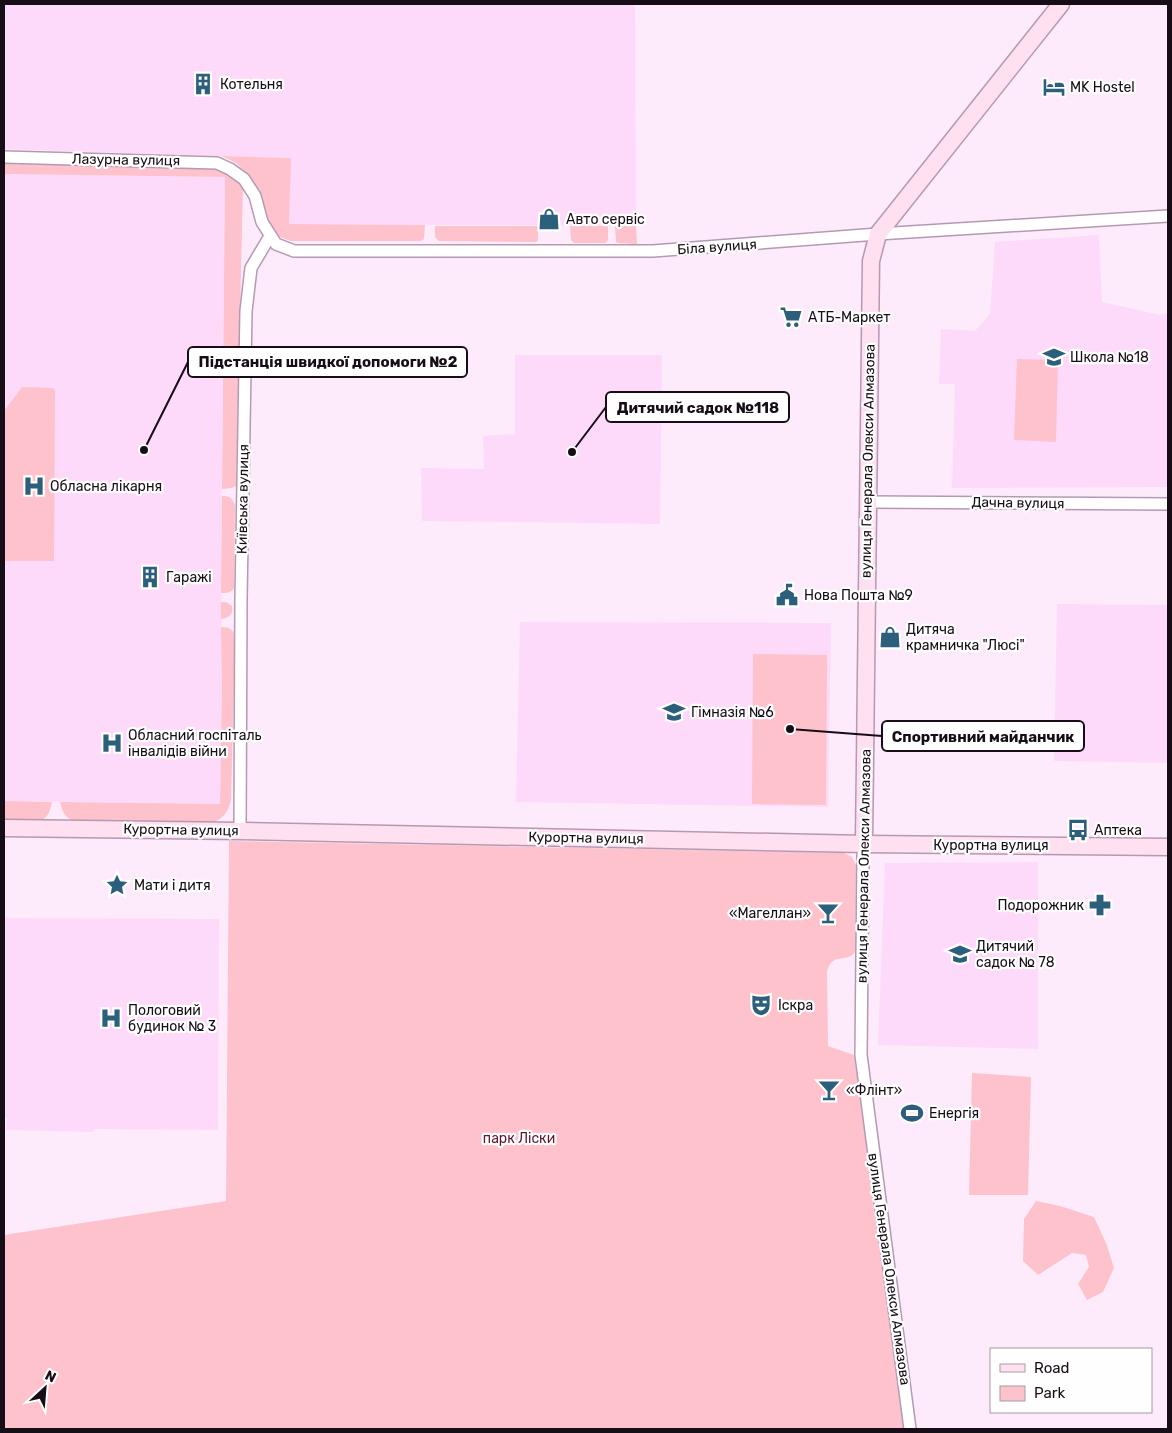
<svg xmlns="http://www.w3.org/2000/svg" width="1172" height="1433" viewBox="0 0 1172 1433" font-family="Rubik,sans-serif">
<rect width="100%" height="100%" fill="#fdebfb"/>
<g fill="#fedafa">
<polygon points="4,4 635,4 636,226 289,224 290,158 4,149"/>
<polygon points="4,174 225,177 221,565 222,686 220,804 4,801"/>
<polygon points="1099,235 1102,302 1160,315 1168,313 1168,487 952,488 955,384 939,384 941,329 975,331 990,314 995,242"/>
<polygon points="515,355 662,355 660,524 422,521 421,468 484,469 483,436 515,434"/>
<polygon points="1057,604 1168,605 1168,763 1054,761"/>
<polygon points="520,622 831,623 828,807 516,802"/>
<polygon points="1038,862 1038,1049 878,1045 885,863"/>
<polygon points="4,918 219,919 218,1130 95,1129 94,1132 6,1130 7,1118 4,1118"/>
<polygon points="1167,1223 1168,1223 1168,1429"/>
</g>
<g fill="#fdc2cc">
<polygon points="222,156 291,158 289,224 425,225 424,239 421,241 291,241 280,237 272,232 266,220 259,195 250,176 236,163"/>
<polygon points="4,164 219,167 243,185 236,486 232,488 222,489 225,177 4,174"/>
<polygon points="435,226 538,226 538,240 536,242 439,241 435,237"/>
<polygon points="570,226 608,226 608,240 605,243 574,243 571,240"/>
<polygon points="615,226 636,226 637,244 618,243 616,242"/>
<polygon points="1017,359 1058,360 1056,442 1014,440"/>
<polygon points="22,387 52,388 55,390 54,561 4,561 4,411"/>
<path d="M222,496C229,496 232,497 235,505L234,588C231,593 227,593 221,593Z"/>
<path d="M221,602H226L232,606C234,614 229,618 221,619Z"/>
<path d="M221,627C231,627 234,630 235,639L231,800C228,812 224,818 212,823L74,821C64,817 63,812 60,802L220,804L222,686Z"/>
<polygon points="753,654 827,655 826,805 752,804"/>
<path d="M4,801L52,802C50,810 49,817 41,820L4,819Z"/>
<path d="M229,841L844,853L852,857L856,865L855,952C848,962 838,955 831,963C829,965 828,968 827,971L828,1046L854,1055L905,1429H4V1235L226,1201Z"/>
<polygon points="972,1073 1031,1077 1028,1195 969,1195"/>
<polygon points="1036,1201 1060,1206 1094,1217 1106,1243 1114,1268 1103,1292 1087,1300 1078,1284 1089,1267 1086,1255 1072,1253 1038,1275 1023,1261 1024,1219"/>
</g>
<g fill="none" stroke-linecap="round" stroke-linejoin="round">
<g stroke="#b599b3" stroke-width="14">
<g id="street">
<polyline points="4,157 217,163 230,169 244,179 255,196 262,222 276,244 294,251 653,251 878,234 1168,216"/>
<polyline points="868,502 1168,504"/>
<polyline points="240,831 241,599 246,311 251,268 270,236"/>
<polyline points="864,844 863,856 861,1055 910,1429"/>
</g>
</g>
<g stroke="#b599b3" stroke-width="19">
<g id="secondary">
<polyline points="4,828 240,831 864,844 1168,847"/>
<polyline points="864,844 871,261 878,234 1061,4"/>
</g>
</g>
<use href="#street" stroke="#fff" stroke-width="11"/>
<use href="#secondary" stroke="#fee0f0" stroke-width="16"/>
</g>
<defs>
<g id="building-bare" transform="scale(1.725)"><path d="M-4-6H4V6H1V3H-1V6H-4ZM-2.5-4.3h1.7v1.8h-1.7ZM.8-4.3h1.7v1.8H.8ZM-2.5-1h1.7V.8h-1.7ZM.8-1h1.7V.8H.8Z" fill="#2b5f7c" stroke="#fefefe" stroke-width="2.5" paint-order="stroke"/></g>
<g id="hotel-bare" transform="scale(1.725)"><path d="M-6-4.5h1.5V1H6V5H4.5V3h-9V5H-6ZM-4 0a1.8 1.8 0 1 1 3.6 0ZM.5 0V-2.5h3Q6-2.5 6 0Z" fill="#2b5f7c" stroke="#fefefe" stroke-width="2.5" paint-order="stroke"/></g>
<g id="shop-bare" transform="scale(1.725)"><path d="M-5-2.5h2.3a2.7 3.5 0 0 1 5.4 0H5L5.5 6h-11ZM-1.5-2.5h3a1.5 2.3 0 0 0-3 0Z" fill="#2b5f7c" stroke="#fefefe" stroke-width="2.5" paint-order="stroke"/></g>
<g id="supermarket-bare" transform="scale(1.725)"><path d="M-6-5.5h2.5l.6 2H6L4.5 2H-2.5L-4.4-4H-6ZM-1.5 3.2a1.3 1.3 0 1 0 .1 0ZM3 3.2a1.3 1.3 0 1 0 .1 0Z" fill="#2b5f7c" stroke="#fefefe" stroke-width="2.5" paint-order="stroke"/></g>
<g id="school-bare" transform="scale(1.725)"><path d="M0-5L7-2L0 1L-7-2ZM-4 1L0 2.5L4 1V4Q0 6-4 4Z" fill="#2b5f7c" stroke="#fefefe" stroke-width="2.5" paint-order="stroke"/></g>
<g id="hospital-bare" transform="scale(1.725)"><path d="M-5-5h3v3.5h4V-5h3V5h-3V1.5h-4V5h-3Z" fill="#2b5f7c" stroke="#fefefe" stroke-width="2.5" paint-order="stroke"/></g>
<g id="civic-bare" transform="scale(1.725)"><path d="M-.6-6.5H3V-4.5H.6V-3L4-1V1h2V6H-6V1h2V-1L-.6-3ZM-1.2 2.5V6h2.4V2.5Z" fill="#2b5f7c" stroke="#fefefe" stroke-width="2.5" paint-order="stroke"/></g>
<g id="bus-bare" transform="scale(1.725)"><path d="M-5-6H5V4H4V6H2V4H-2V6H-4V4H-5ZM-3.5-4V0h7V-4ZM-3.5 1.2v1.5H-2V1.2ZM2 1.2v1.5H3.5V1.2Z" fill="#2b5f7c" stroke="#fefefe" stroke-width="2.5" paint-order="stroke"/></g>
<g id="sight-bare" transform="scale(1.725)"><path d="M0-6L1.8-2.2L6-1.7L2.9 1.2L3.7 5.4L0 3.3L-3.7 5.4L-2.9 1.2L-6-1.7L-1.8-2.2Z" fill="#2b5f7c" stroke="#fefefe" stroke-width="2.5" paint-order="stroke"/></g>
<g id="pharmacy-bare" transform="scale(1.725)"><path d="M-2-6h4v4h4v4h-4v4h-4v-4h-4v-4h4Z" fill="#2b5f7c" stroke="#fefefe" stroke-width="2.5" paint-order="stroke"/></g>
<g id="bar-bare" transform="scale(1.725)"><path d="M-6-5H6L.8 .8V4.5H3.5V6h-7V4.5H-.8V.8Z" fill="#2b5f7c" stroke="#fefefe" stroke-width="2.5" paint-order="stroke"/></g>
<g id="theatre-bare" transform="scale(1.725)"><path d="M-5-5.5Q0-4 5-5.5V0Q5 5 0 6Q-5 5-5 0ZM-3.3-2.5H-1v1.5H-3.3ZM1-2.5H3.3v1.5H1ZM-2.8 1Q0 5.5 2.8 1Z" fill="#2b5f7c" stroke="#fefefe" stroke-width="2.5" paint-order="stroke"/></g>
<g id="stadium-bare" transform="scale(1.725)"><path d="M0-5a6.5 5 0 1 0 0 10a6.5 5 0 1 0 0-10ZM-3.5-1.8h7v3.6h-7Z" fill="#2b5f7c" stroke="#fefefe" stroke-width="2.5" paint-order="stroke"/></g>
</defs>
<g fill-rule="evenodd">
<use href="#building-bare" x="203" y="84"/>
<use href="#hotel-bare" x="1054" y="87"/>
<use href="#shop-bare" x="549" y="219"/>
<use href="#supermarket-bare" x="791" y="317"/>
<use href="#school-bare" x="1054" y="357"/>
<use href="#hospital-bare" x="34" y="486"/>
<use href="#building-bare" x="150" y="577"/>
<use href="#civic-bare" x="787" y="595"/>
<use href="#shop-bare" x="890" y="637"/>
<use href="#school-bare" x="674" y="712"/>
<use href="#hospital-bare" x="112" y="743"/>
<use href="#bus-bare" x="1078" y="830"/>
<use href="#sight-bare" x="117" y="885"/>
<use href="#pharmacy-bare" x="1100" y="905"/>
<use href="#bar-bare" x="828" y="913"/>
<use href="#school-bare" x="960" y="954"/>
<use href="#theatre-bare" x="761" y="1005"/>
<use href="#hospital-bare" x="111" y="1018"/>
<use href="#bar-bare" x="829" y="1090"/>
<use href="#stadium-bare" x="912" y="1113"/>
</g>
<g text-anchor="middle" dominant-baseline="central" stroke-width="4.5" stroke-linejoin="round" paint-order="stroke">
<g font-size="14" fill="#170d16" stroke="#fefefe" text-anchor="start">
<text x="220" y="84">Котельня</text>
<text x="1070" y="87">MK Hostel</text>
<text x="566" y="219">Авто сервіс</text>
<text x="808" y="317">АТБ-Маркет</text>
<text x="1070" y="357">Школа №18</text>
<text x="50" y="486">Обласна лікарня</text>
<text x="166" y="577">Гаражі</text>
<text x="804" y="595">Нова Пошта №9</text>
<text x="906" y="629">Дитяча<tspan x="906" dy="16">крамничка "Люсі"</tspan></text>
<text x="691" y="712">Гімназія №6</text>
<text x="128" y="735">Обласний госпіталь<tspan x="128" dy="16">інвалідів війни</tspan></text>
<text x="1094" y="830">Аптека</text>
<text x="134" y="885">Мати і дитя</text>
<text x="1084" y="905" text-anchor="end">Подорожник</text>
<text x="811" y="913" text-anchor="end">«Магеллан»</text>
<text x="976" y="946">Дитячий<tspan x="976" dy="16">садок № 78</tspan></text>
<text x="778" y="1005">Іскра</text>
<text x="128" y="1010">Пологовий<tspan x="128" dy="16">будинок № 3</tspan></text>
<text x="846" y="1090">«Флінт»</text>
<text x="929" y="1113">Енергія</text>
</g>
<g font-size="14" fill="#170d16" stroke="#fefefe">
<text transform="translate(126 160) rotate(1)">Лазурна вулиця</text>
<text transform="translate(717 247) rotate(-4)">Біла вулиця</text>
<text transform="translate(868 461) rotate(-89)">вулиця Генерала Олекси Алмазова</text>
<text transform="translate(243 499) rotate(-89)">Київська вулиця</text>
<text transform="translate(1018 503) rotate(1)">Дачна вулиця</text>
<text transform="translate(181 830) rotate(1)">Курортна вулиця</text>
<text transform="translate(586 838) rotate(1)">Курортна вулиця</text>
<text x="991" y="845">Курортна вулиця</text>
<text transform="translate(864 866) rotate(-89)">вулиця Генерала Олекси Алмазова</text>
<text transform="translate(889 1269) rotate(82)">вулиця Генерала Олекси Алмазова</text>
</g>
<g font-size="14" fill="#5f1b2f" stroke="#fefefe">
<text x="519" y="1138">парк Ліски</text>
</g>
</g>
<path fill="none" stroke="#170d16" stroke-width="2" d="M144 450L188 362M572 452L606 407M790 729L882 736"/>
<g fill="#170d16" stroke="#fefefe" stroke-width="2">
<circle cx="144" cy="450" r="5"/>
<circle cx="572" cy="452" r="5"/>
<circle cx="790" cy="729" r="5"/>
</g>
<g fill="#fefefe" stroke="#170d16" stroke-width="2">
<rect x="188" y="347" width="279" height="30" rx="5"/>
<rect x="606" y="392" width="183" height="30" rx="5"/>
<rect x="882" y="721" width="202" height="30" rx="5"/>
</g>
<g font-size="15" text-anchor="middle" font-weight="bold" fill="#170d16">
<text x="328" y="367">Підстанція швидкої допомоги №2</text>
<text x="698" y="413">Дитячий садок №118</text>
<text x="983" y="742">Спортивний майданчик</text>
</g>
<rect width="1172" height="1433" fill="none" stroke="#170d16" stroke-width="10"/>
<rect x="990" y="1348" width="162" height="65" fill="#fefefe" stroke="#a29ea1"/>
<rect x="1000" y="1364" width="25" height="8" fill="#fee0f0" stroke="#a29ea1"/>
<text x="1034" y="1373" font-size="15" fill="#170d16">Road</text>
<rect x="1000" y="1386" width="25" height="15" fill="#fdc2cc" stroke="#a29ea1"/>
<text x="1034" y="1398" font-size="15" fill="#170d16">Park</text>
<g transform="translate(45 1388) rotate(26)" stroke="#fefefe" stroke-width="4" paint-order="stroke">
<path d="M0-4L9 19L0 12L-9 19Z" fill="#170d16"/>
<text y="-8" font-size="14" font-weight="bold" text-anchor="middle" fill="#170d16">N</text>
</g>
</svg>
